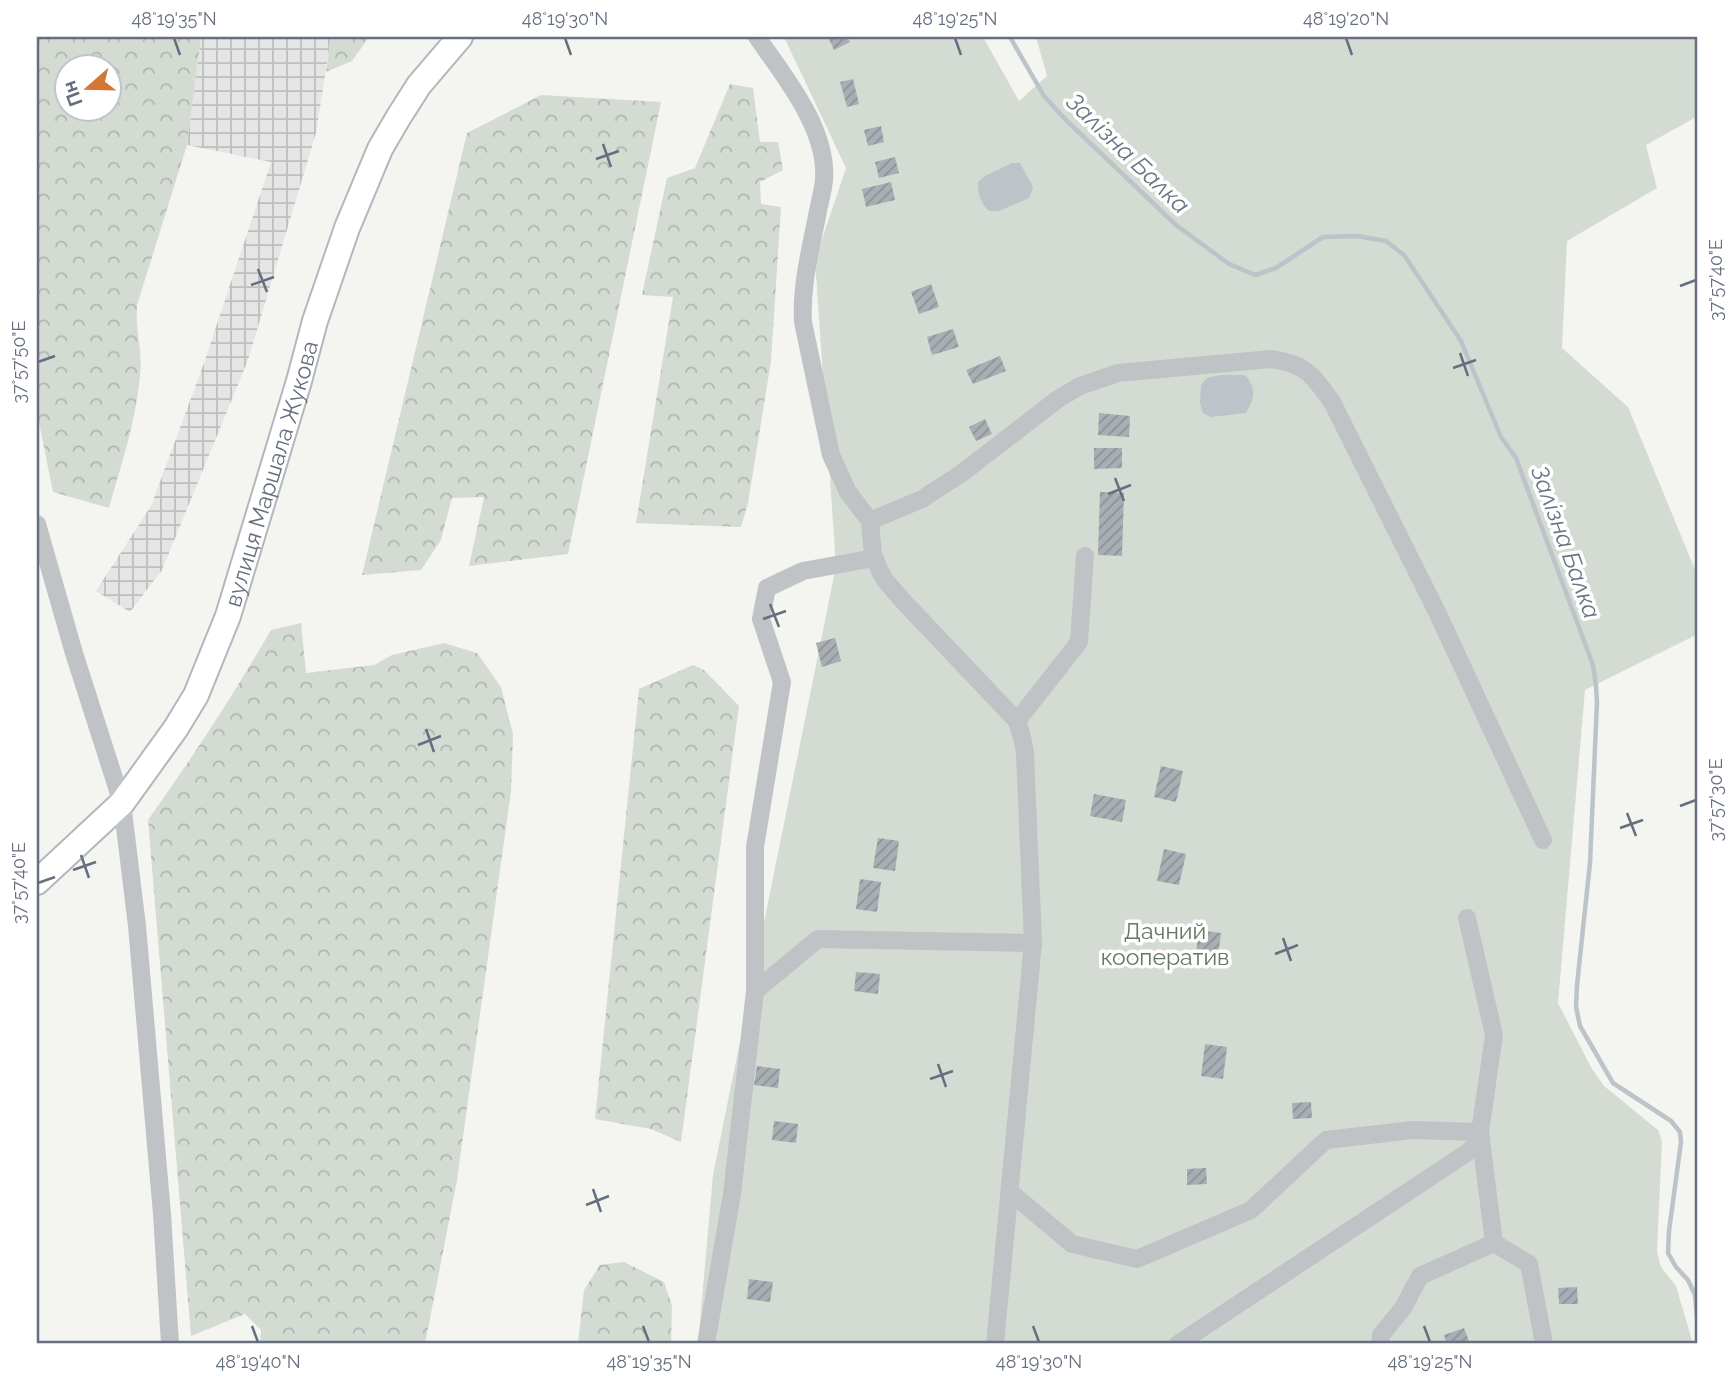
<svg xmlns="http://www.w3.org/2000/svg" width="1735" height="1381" viewBox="0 0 1735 1381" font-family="Raleway,sans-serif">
<defs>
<pattern id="industrial-grid" width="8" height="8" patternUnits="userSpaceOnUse" patternTransform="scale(1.75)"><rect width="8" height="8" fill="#e4e5e4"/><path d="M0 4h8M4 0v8" fill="none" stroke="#bdbebe"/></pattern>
<pattern id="forest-crowns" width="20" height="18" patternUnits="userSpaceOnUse" patternTransform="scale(1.75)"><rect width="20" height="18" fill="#d4dbd3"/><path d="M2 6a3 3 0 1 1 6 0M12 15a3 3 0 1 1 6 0" fill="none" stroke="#b0b6b0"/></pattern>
<pattern id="building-hatch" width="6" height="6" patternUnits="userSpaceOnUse" patternTransform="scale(1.75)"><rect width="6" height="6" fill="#a9aeb4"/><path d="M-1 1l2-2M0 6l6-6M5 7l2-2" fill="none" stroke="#8d9298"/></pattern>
</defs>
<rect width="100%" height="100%" fill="#f4f4f1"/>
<polygon fill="url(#industrial-grid)" points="201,37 331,37 316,133 248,360 162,570 130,612 96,591 151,506 204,363 271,162 187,145"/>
<polygon fill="#d4dbd3" points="784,37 983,37 1019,101 1047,76 1036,37 1698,37 1698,116 1646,145 1657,188 1567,241 1562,348 1628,407 1698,577 1698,634 1585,690 1558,1003 1592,1069 1604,1086 1658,1130 1662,1141 1657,1251 1661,1267 1676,1286 1693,1344 698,1344 713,1175 836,566 815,260 846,168"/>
<g fill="url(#forest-crowns)" fill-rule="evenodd">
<path d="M37,37H201L187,145L137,305C135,329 143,353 140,376C136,421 121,465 109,508L53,492L37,413ZM108,66V108H66V66Z"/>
<polygon points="331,37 369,37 352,61 326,72"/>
<polygon points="730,84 753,88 760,142 778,142 783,170 760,182 761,204 781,207 771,361 748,503 741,527 636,523 673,297 642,295 667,178 695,168"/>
<polygon points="541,95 661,102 568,554 469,566 484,497 452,498 441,540 421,570 362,575 467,133"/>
<path d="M301,623L306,673L374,665L392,655L444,643L477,653L501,687L513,734L511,791L457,1180L425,1344H260L261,1330L245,1314L191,1336L148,820C192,758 233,696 271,630Z"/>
<polygon points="693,665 704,670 739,706 681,1142 651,1129 595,1119 639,689"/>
<polygon points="624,1262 664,1282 672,1306 671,1344 578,1344 584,1290 600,1265"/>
</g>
<g fill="#bcc3c9">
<path d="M1012,163H1020L1033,187L1029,198L999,211H989C981,204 977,193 978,182L985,176Z"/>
<path d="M1220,375H1245C1257,390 1255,396 1246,413L1211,417L1203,413L1200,403L1201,385L1207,378Z"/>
</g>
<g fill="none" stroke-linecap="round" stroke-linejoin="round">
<polyline stroke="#bcc3c9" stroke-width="4.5" points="1010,37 1044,96 1066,120 1176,225 1229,264 1255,275 1276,268 1323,237 1357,236 1386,241 1404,255 1461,341 1501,437 1516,458 1593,665 1596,686 1597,702 1590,863 1577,985 1576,1007 1580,1026 1613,1083 1671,1121 1680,1132 1681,1142 1669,1231 1668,1253 1676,1267 1688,1280 1695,1295 1698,1327"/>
</g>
<g fill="url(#building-hatch)">
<polygon points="828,37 847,37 850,42 834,50"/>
<polygon points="853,79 859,104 847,107 840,82"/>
<polygon points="881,126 884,142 868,146 864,130"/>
<polygon points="895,157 899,173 879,178 875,162"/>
<polygon points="891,182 895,200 866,207 862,189"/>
<polygon points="931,284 939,307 919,314 911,292"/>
<polygon points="953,329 959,347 932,355 927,337"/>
<polygon points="1000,356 1006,371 973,384 966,370"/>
<polygon points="1099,413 1130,416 1129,437 1098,435"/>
<polygon points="985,419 992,434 976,441 969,427"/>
<polygon points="1094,448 1122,448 1122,468 1094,469"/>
<polygon points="1100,492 1124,493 1122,556 1098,555"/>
<polygon points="835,638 841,661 822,667 816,643"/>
<polygon points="1161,766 1183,771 1176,802 1154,797"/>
<polygon points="1094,794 1126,800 1122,822 1090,816"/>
<polygon points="878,838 899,841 895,871 873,868"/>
<polygon points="1164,849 1186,854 1179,885 1157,881"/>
<polygon points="860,879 881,882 877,912 856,909"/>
<polygon points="1199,930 1221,933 1217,965 1195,962"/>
<polygon points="856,972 880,974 878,994 854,991"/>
<polygon points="1205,1044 1227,1047 1223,1079 1201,1076"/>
<polygon points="757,1066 780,1069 778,1088 754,1085"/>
<polygon points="1311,1102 1312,1118 1293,1119 1292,1103"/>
<polygon points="774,1121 798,1124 796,1143 772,1140"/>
<polygon points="1206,1168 1207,1184 1187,1185 1187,1169"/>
<polygon points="749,1279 773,1282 770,1302 747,1299"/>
<polygon points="1577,1287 1578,1304 1559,1304 1558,1288"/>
<polygon points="1464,1328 1470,1344 1447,1344 1444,1335"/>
</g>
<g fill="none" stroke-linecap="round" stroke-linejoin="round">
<g stroke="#b3b6bb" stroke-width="28">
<g id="secondary">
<path id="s1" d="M37,882L122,803L176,728L196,695L228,616L299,381L315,321L347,228L380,149L398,118L419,85L460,37"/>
</g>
</g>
<g stroke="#c0c3c6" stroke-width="18">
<path d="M757,37C784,76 828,129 824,180C823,192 819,204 817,216C810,252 801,286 803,322L831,455L848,492L870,521L873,554L879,569L885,580L903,601L1017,721L1022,737L1025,753L1033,943L995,1344"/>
<path d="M870,521L922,499L962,473L1058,399L1080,386L1118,373L1271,359C1306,364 1312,374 1332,402L1437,612L1543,840"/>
<polyline points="37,524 74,653 122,803 137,926 162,1214 170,1344"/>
<polyline points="1017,721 1079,642 1085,556"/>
<polyline points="1467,918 1494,1035 1480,1132"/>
<polyline points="755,991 755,847 782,682 761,619 767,588 803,571 874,558"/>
<polyline points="1010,1192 1072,1244 1137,1259 1251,1210 1326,1140 1413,1130 1480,1132 1494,1243"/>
<polyline points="706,1344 732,1194 755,991 818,939 1033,943"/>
<polyline points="1178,1344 1468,1152 1481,1139"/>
<polyline points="1380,1344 1381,1335 1403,1308 1420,1276 1494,1243 1529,1264 1544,1344"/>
</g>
<use href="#secondary" stroke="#fff" stroke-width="24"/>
</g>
<path fill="none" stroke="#666f7f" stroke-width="2.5" d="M174,38L180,55M565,38L571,55M955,38L961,55M1346,38L1352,55M603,144L611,167M596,159L619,151M258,269L267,292M251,285L274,277M1680,286L1696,280M1460,353L1468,376M38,362L55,356M1453,368L1476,360M1115,478L1124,501M1108,494L1131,485M770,604L779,627M763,619L786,611M426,729L434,752M418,745L441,736M1680,806L1696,800M1627,813L1636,836M1620,828L1643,820M81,855L89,878M73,870L96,862M38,883L55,877M1283,938L1291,961M1275,954L1298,945M938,1064L946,1087M930,1079L953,1071M593,1189L601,1212M586,1205L609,1196M252,1326L258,1342M643,1326L649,1342M1033,1326L1039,1342M1424,1326L1430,1342"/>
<g text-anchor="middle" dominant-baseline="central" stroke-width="7" stroke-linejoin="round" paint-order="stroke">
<g font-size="23" fill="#666f7f" stroke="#fff">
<text stroke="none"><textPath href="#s1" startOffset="481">вулиця Маршала Жукова</textPath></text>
</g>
<g font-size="23" fill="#647764" stroke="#fff">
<text x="1165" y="930">Дачний<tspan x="1165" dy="26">кооператив</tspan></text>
</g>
<g font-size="24" font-style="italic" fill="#677683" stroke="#fff">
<text transform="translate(1128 153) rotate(44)">Залізна Балка</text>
<text transform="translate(1566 542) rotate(70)">Залізна Балка</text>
</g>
</g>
<rect width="1735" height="1381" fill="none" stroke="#ffffff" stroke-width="77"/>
<g transform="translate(88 88) rotate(250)"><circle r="33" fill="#ffffff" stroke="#c2c5cc" stroke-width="2"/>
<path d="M0-5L12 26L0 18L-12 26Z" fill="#d27833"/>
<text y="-10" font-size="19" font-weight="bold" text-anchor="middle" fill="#666f7f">Пн</text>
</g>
<rect x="38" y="38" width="1658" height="1304" fill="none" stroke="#666f7f" stroke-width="2.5"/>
<g font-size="18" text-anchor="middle" fill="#666f7f">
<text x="174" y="25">48°19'35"N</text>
<text x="565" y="25">48°19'30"N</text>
<text x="955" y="25">48°19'25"N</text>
<text x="1346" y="25">48°19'20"N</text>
<text transform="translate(1716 280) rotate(-90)" y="6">37°57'40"E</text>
<text transform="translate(19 362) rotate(-90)" y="6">37°57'50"E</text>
<text transform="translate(1716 800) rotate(-90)" y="6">37°57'30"E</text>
<text transform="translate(19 883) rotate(-90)" y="6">37°57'40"E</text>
<text x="258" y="1368">48°19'40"N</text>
<text x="649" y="1368">48°19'35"N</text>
<text x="1039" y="1368">48°19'30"N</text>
<text x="1430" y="1368">48°19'25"N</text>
</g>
</svg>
